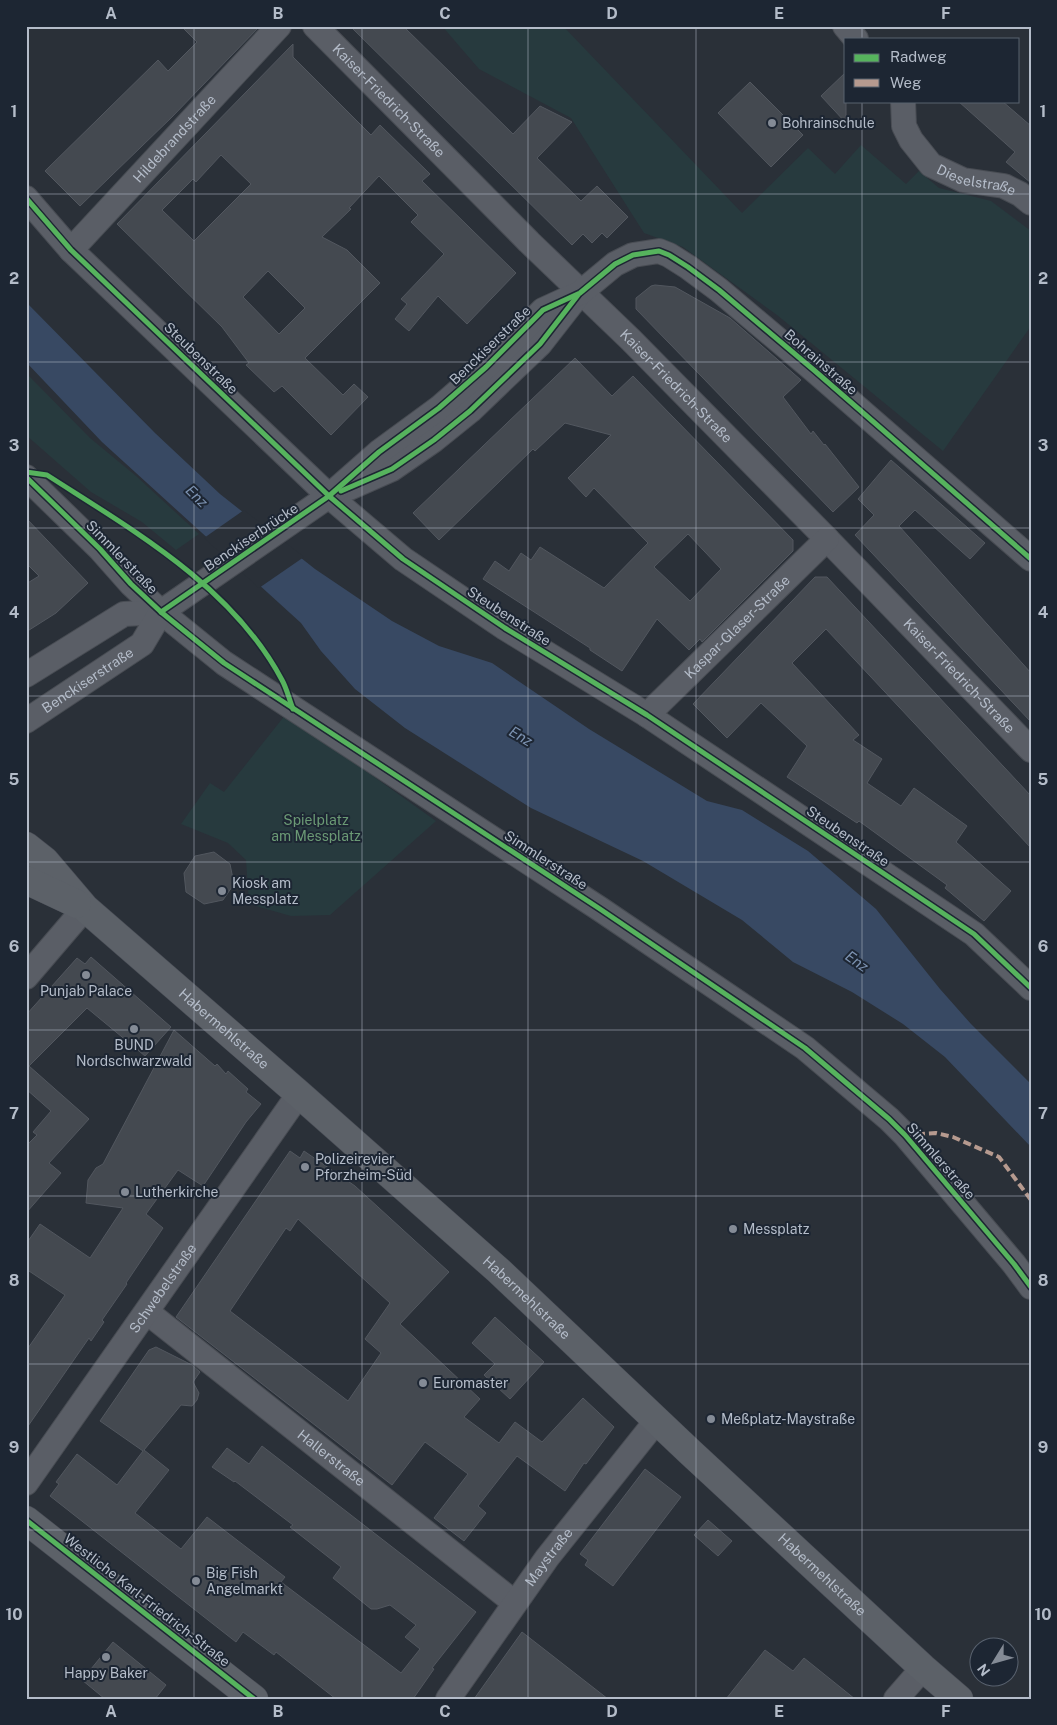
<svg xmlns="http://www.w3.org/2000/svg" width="1057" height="1725" viewBox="0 0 1057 1725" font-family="'Public Sans',sans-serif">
<rect width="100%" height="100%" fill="#2a3038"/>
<g fill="#273a3e">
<polygon points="442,26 563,26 742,213 808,148 835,174 861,145 906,184 919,171 939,188 991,201 1031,231 1031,326 943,451 777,315 683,247 644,233 571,118 479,69"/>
<polygon points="26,373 90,438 136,476 199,534 176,550 142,522 91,492 26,435"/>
<polygon points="286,714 436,821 330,915 291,916 249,904 246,860 228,843 181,824 210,783 224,792"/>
</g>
<polygon fill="#384963" points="26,302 155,433 220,494 315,569 392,621 439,646 492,663 589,729 707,801 742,810 808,851 876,909 940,989 971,1024 1031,1084 1031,1147 945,1057 903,1024 852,992 793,962 742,920 643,861 531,808 405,728 355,689 321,651 301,623 102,442 26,362"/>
<polygon fill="#2a3038" points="244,510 304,557 259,588 204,538"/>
<g fill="#444950" stroke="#52575f" fill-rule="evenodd">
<polygon points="181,26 260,26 172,117 80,206 45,171 158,60 168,71 197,42"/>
<polygon points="350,26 403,26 513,134 540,106 572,122 537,158 581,201 597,186 628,217 607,238 602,233 592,243 583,234 572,245"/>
<path d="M293,44V57L371,135L380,125L430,174L422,181L516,273L467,324L438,296L409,331L395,319L407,304L401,299L444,254L411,222L418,215L379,176L349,208L351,209L322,237L347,250L380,283L305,358L343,395L354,384L368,397L331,435L282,386L274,392L246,365L249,363L222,327L117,224ZM221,155L251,184L194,241L162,210L193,179L196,182ZM268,271L305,308L279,334L243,297Z"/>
<polygon points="846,72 846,123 821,96"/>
<polygon points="750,82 803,135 771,167 718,113"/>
<polygon points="958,101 1002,101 1031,126 1031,183 1006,162 1015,152"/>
<polygon points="655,285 675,287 730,318 801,380 783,397 811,434 813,431 824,445 825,444 859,487 833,512 636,309 636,298 651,286"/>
<path d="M575,358L612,396L633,376L793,540V551L702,642L700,639L689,650L657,619L622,671L590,650V648L483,579L495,561L509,571L521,553L531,560L540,547L604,588L648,543L594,488L586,497L568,478L611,435L565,423L535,451L533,449L439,540L413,513ZM688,534L721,569L690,601L654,567Z"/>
<polygon points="891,460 985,543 970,559 915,510 899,526 1031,673 1031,722 855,535 874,515 858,499"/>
<polygon points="26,518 88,583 56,613 26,632 26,584 39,576 26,563"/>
<polygon points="815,577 827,577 1031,796 1031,848 826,629 792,663 859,735 853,740 882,759 867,783 901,806 914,788 967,826 956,842 1011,891 984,921 945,888 947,885 859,821 857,823 787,777 807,746 761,703 727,738 693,704"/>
<polygon points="214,852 230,864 234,884 223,900 204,904 186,892 184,873 195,856"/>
<polygon points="91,957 171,1027 145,1056 87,1008 29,1066 89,1119 49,1163 61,1173 26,1213 26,1146 37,1135 33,1132 51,1111 26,1089 26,1015 77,958 85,964"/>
<polygon points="174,1030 215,1066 217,1064 226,1074 228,1071 248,1089 246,1092 261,1104 246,1122 203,1186 178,1170 146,1214 163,1228 126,1283 127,1284 102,1320 104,1322 91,1341 89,1338 26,1429 26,1351 65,1295 26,1269 26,1244 40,1224 90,1258 123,1208 86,1203 88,1180 96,1168 103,1164"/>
<path d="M290,1151L300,1158L304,1151L355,1186L449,1272L400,1324L480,1399L464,1417L499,1443L515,1422L542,1442L583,1398L614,1427L586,1464L584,1463L565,1491L517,1456L478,1506L486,1513L464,1541L434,1518L468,1474L425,1442L392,1485L176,1317ZM298,1219L390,1303L365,1339L381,1353L348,1401L230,1311L286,1228L290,1231Z"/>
<polygon points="495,1317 544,1362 510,1399 484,1375 495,1364 472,1343"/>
<polygon points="156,1347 192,1365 200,1372 193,1382 199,1393 197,1400 192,1406 181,1405 144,1450 169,1470 135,1513 181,1549 207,1517 285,1577 281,1582 401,1673 420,1649 405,1637 416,1625 390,1605 377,1609 371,1609 333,1578 341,1567 290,1527 293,1525 235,1481 234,1482 212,1467 227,1448 249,1464 262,1446 476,1612 432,1668 434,1669 413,1699 336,1699 276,1652 274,1655 243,1632 236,1642 50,1496 59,1484 56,1482 77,1454 117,1485 143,1451 100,1421 149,1350"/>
<polygon points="645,1469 681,1497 613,1586 585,1565 588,1560 580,1554"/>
<polygon points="708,1520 732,1541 718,1556 694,1535"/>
<polygon points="522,1632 608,1699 474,1699"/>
<polygon points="113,1642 166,1685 155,1699 105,1699 82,1680"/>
<polygon points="765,1650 793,1671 804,1658 855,1699 726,1699"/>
</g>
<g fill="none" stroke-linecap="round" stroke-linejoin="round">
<g stroke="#484c53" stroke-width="26">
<g id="minor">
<path id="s1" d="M315,26L529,242L631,340L827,539L1031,750"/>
<polyline points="845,26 856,39"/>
<path id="s2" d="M903,101L904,126L911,140L931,165L963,180L1004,186L1020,194L1031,203"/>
<polyline points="26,198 71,250 329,496 403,559 505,628 647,715 974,934 1031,988"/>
<path id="s3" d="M71,250L279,26"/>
<polyline points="26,477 100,549 131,584 161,612 224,663 600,909 805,1048 889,1119 905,1135 1014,1264 1031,1287"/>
<polyline points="349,488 392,469 434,440 470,411 540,344 579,294"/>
<polyline points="26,675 124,614 161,612"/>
<path id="s4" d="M647,715L827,539"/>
<path id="s5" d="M26,721L142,644L161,612L329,496L379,452L439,408L486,367L543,310L580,293L615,264L633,255L659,251L669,255L688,267L719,290L815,371L1031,559"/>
<polyline points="26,977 85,908"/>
<path id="s6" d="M147,1312L515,1603"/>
<path id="s7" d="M26,1483L299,1094"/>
<path id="s8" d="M448,1699L547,1558L657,1420"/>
<polyline points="896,1699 923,1668"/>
</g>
</g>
<g stroke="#484c55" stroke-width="29">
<g id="major">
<path id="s9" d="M26,846L45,861L85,908L299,1094L499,1271L690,1452L923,1668L959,1699"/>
<polyline points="26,880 77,904"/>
<polyline points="26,1520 254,1699"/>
</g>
</g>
<use href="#minor" stroke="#5a5e66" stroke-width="24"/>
<use href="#major" stroke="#5c6168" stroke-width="28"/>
<polyline stroke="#b69a8f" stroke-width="4" stroke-dasharray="8 4" stroke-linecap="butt" points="905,1135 936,1133 953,1137 999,1157 1031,1200"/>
<g stroke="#1d2633" stroke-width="8">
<g id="cycleway">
<polyline points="26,198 71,250 329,496 403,559 505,628 647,715 974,934 1031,988"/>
<path d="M26,472L47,475C134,531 232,586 282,680C287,689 289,699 293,709"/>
<polyline points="26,477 100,549 131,584 161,612 224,663 600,909 805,1048 889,1119 905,1135 1014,1264 1031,1287"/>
<polyline points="341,491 392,469 434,440 470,411 540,344 578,295"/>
<polyline points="161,612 329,496 379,452 439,408 486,367 543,310 580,293 615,264 633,255 659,251 669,255 688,267 719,290 815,371 1031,559"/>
<polyline points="26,1520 254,1699"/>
</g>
</g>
<use href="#cycleway" stroke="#56b35d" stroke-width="5"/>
</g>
<path fill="none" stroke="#b4bcc9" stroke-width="1" stroke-opacity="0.55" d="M194,26V1699M362,26V1699M528,26V1699M696,26V1699M862,26V39M862,101V1699M26,194H1031M26,362H1031M26,528H1031M26,696H1031M26,862H1031M26,1030H1031M26,1196H1031M26,1364H1031M26,1530H1031"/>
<g fill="#848b96" stroke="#1d2633" stroke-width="2">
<circle cx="772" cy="123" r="5"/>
<circle cx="222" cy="891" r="5"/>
<circle cx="86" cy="975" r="5"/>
<circle cx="134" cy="1029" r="5"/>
<circle cx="305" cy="1167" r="5"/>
<circle cx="125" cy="1192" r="5"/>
<circle cx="733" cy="1229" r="5"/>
<circle cx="423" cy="1383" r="5"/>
<circle cx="711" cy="1419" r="5"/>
<circle cx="196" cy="1581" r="5"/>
<circle cx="106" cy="1657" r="5"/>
</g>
<g text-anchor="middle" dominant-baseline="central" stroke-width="4" stroke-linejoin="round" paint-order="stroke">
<g font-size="14" fill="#b4bcc9" stroke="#1d2633">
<text stroke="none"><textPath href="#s1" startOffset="105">Kaiser-Friedrich-Straße</textPath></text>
<text stroke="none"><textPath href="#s3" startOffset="152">Hildebrandstraße</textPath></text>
<text stroke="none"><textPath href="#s2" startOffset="121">Dieselstraße</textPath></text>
<text transform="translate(490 345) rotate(-44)">Benckiserstraße</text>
<text transform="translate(201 358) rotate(44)">Steubenstraße</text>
<text transform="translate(821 362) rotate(41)">Bohrainstraße</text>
<text stroke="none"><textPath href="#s1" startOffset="510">Kaiser-Friedrich-Straße</textPath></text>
<text transform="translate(251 537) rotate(-34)">Benckiserbrücke</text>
<text transform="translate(122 557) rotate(46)">Simmlerstraße</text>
<text transform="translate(509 616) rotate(33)">Steubenstraße</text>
<text stroke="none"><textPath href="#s4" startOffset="126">Kaspar-Glaser-Straße</textPath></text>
<text stroke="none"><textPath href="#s1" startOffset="915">Kaiser-Friedrich-Straße</textPath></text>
<text stroke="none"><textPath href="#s5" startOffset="74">Benckiserstraße</textPath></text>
<text transform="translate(848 836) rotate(34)">Steubenstraße</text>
<text transform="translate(546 860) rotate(33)">Simmlerstraße</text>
<text stroke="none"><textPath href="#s9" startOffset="270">Habermehlstraße</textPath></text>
<text transform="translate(941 1161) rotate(49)">Simmlerstraße</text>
<text stroke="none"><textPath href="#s7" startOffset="238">Schwebelstraße</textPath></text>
<text stroke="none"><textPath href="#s9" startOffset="675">Habermehlstraße</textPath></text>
<text stroke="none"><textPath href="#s6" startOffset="235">Hallerstraße</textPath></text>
<text stroke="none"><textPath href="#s8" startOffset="174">Maystraße</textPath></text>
<text stroke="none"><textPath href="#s9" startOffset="1080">Habermehlstraße</textPath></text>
<text transform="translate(147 1600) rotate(38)">Westliche Karl-Friedrich-Straße</text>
</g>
<g font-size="14" fill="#b4bcc9" stroke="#1d2633" text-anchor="start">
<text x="782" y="123">Bohrainschule</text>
<text x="232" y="883">Kiosk am<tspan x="232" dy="16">Messplatz</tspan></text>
<text x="86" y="991" text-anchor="middle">Punjab Palace</text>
<text x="134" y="1045" text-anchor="middle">BUND<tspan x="134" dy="16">Nordschwarzwald</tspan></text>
<text x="315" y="1159">Polizeirevier<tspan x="315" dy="16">Pforzheim-Süd</tspan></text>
<text x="135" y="1192">Lutherkirche</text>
<text x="743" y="1229">Messplatz</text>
<text x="433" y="1383">Euromaster</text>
<text x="721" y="1419">Meßplatz-Maystraße</text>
<text x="206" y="1573">Big Fish<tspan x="206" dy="16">Angelmarkt</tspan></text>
<text x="106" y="1673" text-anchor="middle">Happy Baker</text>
</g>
<g font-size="14" fill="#6b9a75" stroke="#1d2633">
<text x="316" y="820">Spielplatz<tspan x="316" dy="16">am Messplatz</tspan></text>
</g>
<g font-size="15" font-style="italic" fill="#7c92b1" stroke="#1d2633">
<text transform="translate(197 496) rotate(44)">Enz</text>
<text transform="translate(521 736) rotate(31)">Enz</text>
<text transform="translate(857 961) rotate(35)">Enz</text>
</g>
</g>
<rect width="1057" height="1725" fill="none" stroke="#1d2633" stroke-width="55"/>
<rect x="844" y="38" width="175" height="65" fill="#1d2633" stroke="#59626f"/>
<rect x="854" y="54" width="25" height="8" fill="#56b35d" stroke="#59626f"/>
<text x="890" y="62" font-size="15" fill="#b4bcc9">Radweg</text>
<rect x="854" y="79" width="25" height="8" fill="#b69a8f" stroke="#59626f"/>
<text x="890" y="88" font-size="15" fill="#b4bcc9">Weg</text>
<g transform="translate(994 1662) rotate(233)"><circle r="24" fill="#1d2633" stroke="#59626f"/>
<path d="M0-4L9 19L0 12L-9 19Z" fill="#848b96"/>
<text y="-8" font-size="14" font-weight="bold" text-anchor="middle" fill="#b4bcc9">N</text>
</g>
<rect x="28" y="28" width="1002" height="1670" fill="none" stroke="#b4bcc9" stroke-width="2"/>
<g font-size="16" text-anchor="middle" font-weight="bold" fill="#b4bcc9">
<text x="111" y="19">A</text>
<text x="278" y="19">B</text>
<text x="445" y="19">C</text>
<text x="612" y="19">D</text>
<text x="779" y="19">E</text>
<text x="946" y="19">F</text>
<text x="14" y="117">1</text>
<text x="1043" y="117">1</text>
<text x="14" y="284">2</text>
<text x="1043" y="284">2</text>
<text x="14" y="451">3</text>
<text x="1043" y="451">3</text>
<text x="14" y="618">4</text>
<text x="1043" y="618">4</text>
<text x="14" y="785">5</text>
<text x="1043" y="785">5</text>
<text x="14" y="952">6</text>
<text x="1043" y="952">6</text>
<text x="14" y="1119">7</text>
<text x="1043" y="1119">7</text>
<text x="14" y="1286">8</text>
<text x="1043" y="1286">8</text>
<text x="14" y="1453">9</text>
<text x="1043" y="1453">9</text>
<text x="14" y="1620">10</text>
<text x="1043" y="1620">10</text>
<text x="111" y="1717">A</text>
<text x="278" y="1717">B</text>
<text x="445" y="1717">C</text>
<text x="612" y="1717">D</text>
<text x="779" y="1717">E</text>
<text x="946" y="1717">F</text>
</g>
</svg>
